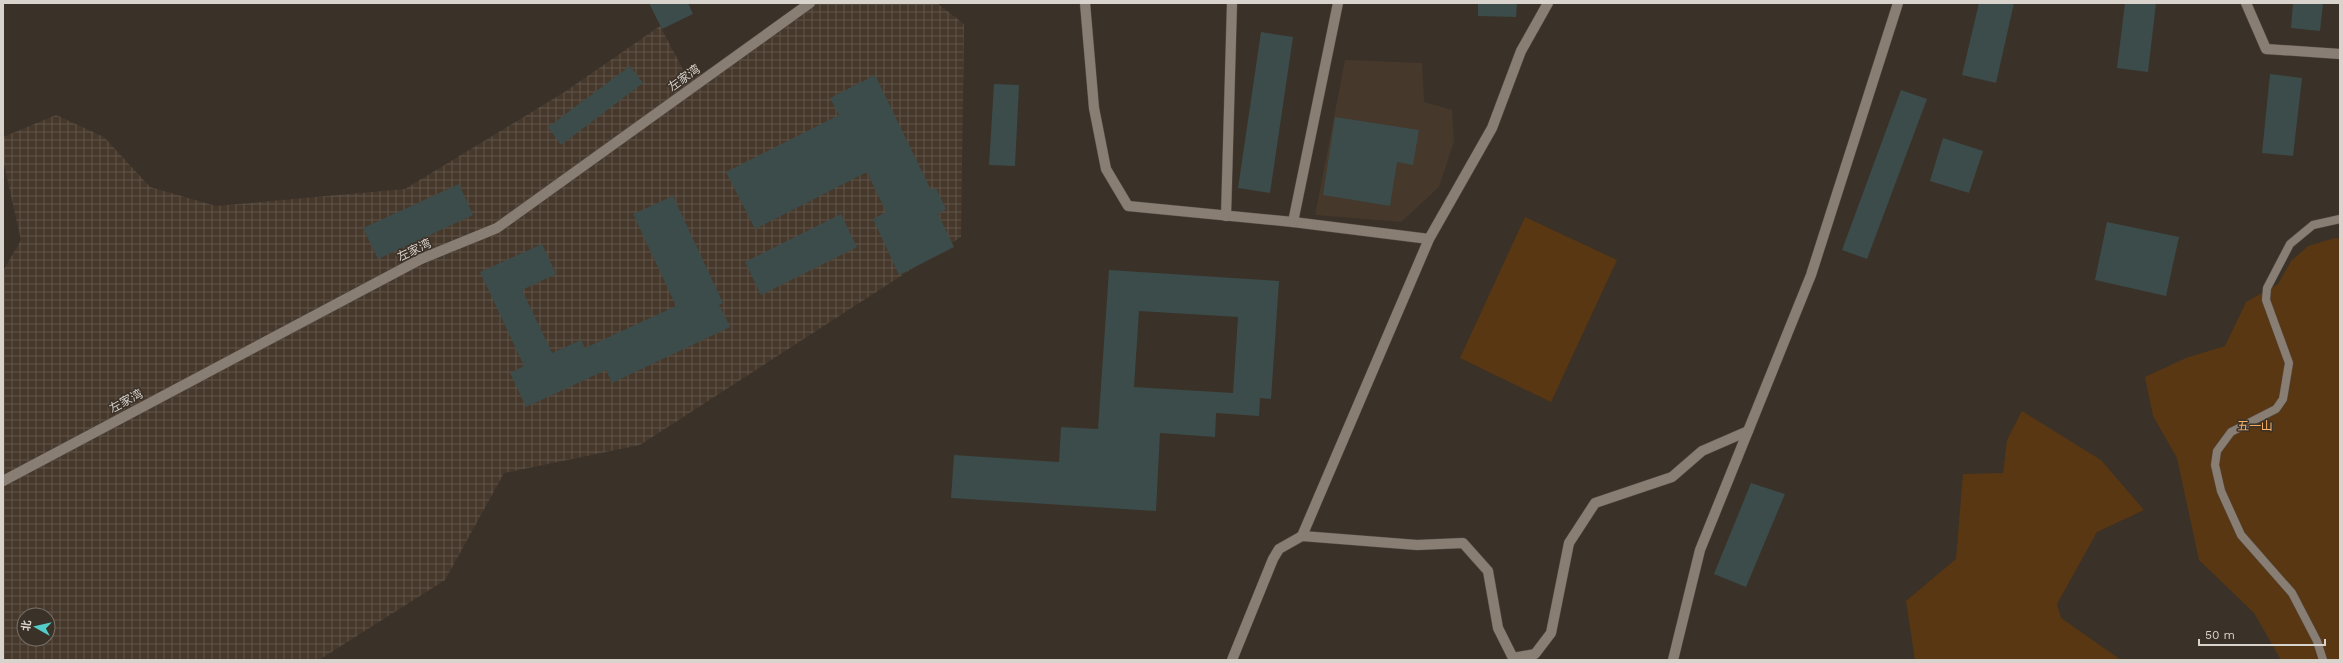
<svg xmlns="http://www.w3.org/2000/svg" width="2343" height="663" viewBox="0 0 2343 663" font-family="'Work Sans','Noto Sans SC',sans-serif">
<defs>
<pattern id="industrial-grid" width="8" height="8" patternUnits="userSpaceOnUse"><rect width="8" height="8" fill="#46382b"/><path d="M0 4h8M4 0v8" fill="none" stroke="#605449"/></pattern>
</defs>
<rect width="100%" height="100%" fill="#3a3128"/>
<polygon fill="#46382b" points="1345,60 1422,63 1424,102 1452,110 1454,141 1439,187 1401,222 1315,215"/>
<path fill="url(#industrial-grid)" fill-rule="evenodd" d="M817,3H937L964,24L961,237L640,445L504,473L445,580L319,660H3V271L21,240L3,160V137L56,115L104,137L150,187L216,206L405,189L563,93L660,26L689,81ZM24,615H48V639H24Z"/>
<g fill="#593712">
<polygon points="1525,217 1617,260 1551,402 1460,358"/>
<polygon points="2335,238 2340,239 2340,660 2281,660 2254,613 2199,560 2177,458 2153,416 2145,377 2186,358 2225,346 2246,302 2278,284 2291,261 2308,246"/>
<polygon points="2022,411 2101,460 2144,510 2097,532 2057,604 2061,618 2121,660 1915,660 1906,601 1956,559 1963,474 2003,473 2007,440"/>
</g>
<g fill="#3c4c4b" fill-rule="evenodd">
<polygon points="649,3 688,3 693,14 662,29"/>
<polygon points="1478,3 1517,3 1516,17 1478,16"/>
<polygon points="1979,3 2014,3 1996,83 1962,75"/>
<polygon points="2125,3 2156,3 2148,72 2117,68"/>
<polygon points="2293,3 2323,3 2320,31 2291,28"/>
<polygon points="1261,32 1293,37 1270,193 1238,188"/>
<polygon points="630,66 643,83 561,145 548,127"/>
<polygon points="2270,74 2302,78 2293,156 2262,153"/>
<polygon points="875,75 931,190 936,188 946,209 938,214 954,247 899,275 873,219 886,212 867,172 755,229 726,172 839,115 830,98"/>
<polygon points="994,84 1019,85 1015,166 989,165"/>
<polygon points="1901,90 1927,99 1867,259 1842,250"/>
<polygon points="1335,117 1419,130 1413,165 1397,162 1390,206 1323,195"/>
<polygon points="1943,138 1983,151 1969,193 1930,181"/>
<polygon points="459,184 473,215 378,259 363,228"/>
<polygon points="673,196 723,303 719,305 730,327 612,383 606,370 526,407 510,373 524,366 480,272 542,244 556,274 522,290 552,353 581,340 585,348 676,306 633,214"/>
<polygon points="841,214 857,247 761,295 745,262"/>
<polygon points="2107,222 2179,237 2166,296 2095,280"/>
<path d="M1109,270L1279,281L1271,399L1260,398L1259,416L1216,413L1215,437L1160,433L1156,511L951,498L954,455L1059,462L1061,427L1098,429ZM1139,311L1238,317L1233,393L1134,387Z"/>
<polygon points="1751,483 1785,494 1746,587 1714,574"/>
</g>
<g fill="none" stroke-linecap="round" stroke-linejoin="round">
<g stroke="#554d46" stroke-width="9">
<polyline id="service" points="2323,660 2317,641 2292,593 2241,535 2221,491 2215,465 2217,451 2231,432 2276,409 2283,399 2289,363 2266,300 2267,288 2290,244 2313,225 2340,219"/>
</g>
<g stroke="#554d46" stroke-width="11">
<g id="minor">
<polyline points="1085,3 1094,108 1106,169 1128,206 1293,222 1429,239"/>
<polyline points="2246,3 2266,49 2340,54"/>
<polyline points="1226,216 1232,3"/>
<polyline points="1293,222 1338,3"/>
<polyline points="3,481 421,259 497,228 810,3"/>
<polyline points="1302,536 1429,239 1492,128 1521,51 1548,3"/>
<polyline points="1232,660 1273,559 1279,549 1302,536 1417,545 1463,543 1488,571 1498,628 1513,658 1535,654 1551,633 1569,543 1595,503 1672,477 1702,451 1748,431"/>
<polyline points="1673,660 1700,550 1811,275 1898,3"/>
</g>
</g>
<use href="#service" stroke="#897e74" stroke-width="8"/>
<use href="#minor" stroke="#897e74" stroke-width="10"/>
</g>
<g text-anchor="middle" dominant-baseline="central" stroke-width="3" stroke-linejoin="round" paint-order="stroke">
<g font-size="12" fill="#d9d3cd" stroke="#3a3128">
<text transform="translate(684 78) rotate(-36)">左家湾</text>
<text transform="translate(414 250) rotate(-25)">左家湾</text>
<text transform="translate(126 401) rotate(-28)">左家湾</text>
</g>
<g font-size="12" fill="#feb367" stroke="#3a3128">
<text x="2255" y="426">五一山</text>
</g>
</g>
<rect width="2343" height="663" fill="none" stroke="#d9d3cd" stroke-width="8"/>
<g transform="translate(36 627) rotate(278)"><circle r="19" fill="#3a3128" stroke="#7a726a"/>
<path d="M0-3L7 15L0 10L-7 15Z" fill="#53cdca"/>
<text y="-6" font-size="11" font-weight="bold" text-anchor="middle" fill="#d9d3cd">北</text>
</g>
<path d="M2199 639v6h126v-6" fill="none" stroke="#d9d3cd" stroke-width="2"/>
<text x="2205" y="639" font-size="12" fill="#d9d3cd" stroke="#3a3128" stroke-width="3" paint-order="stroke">50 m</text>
</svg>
